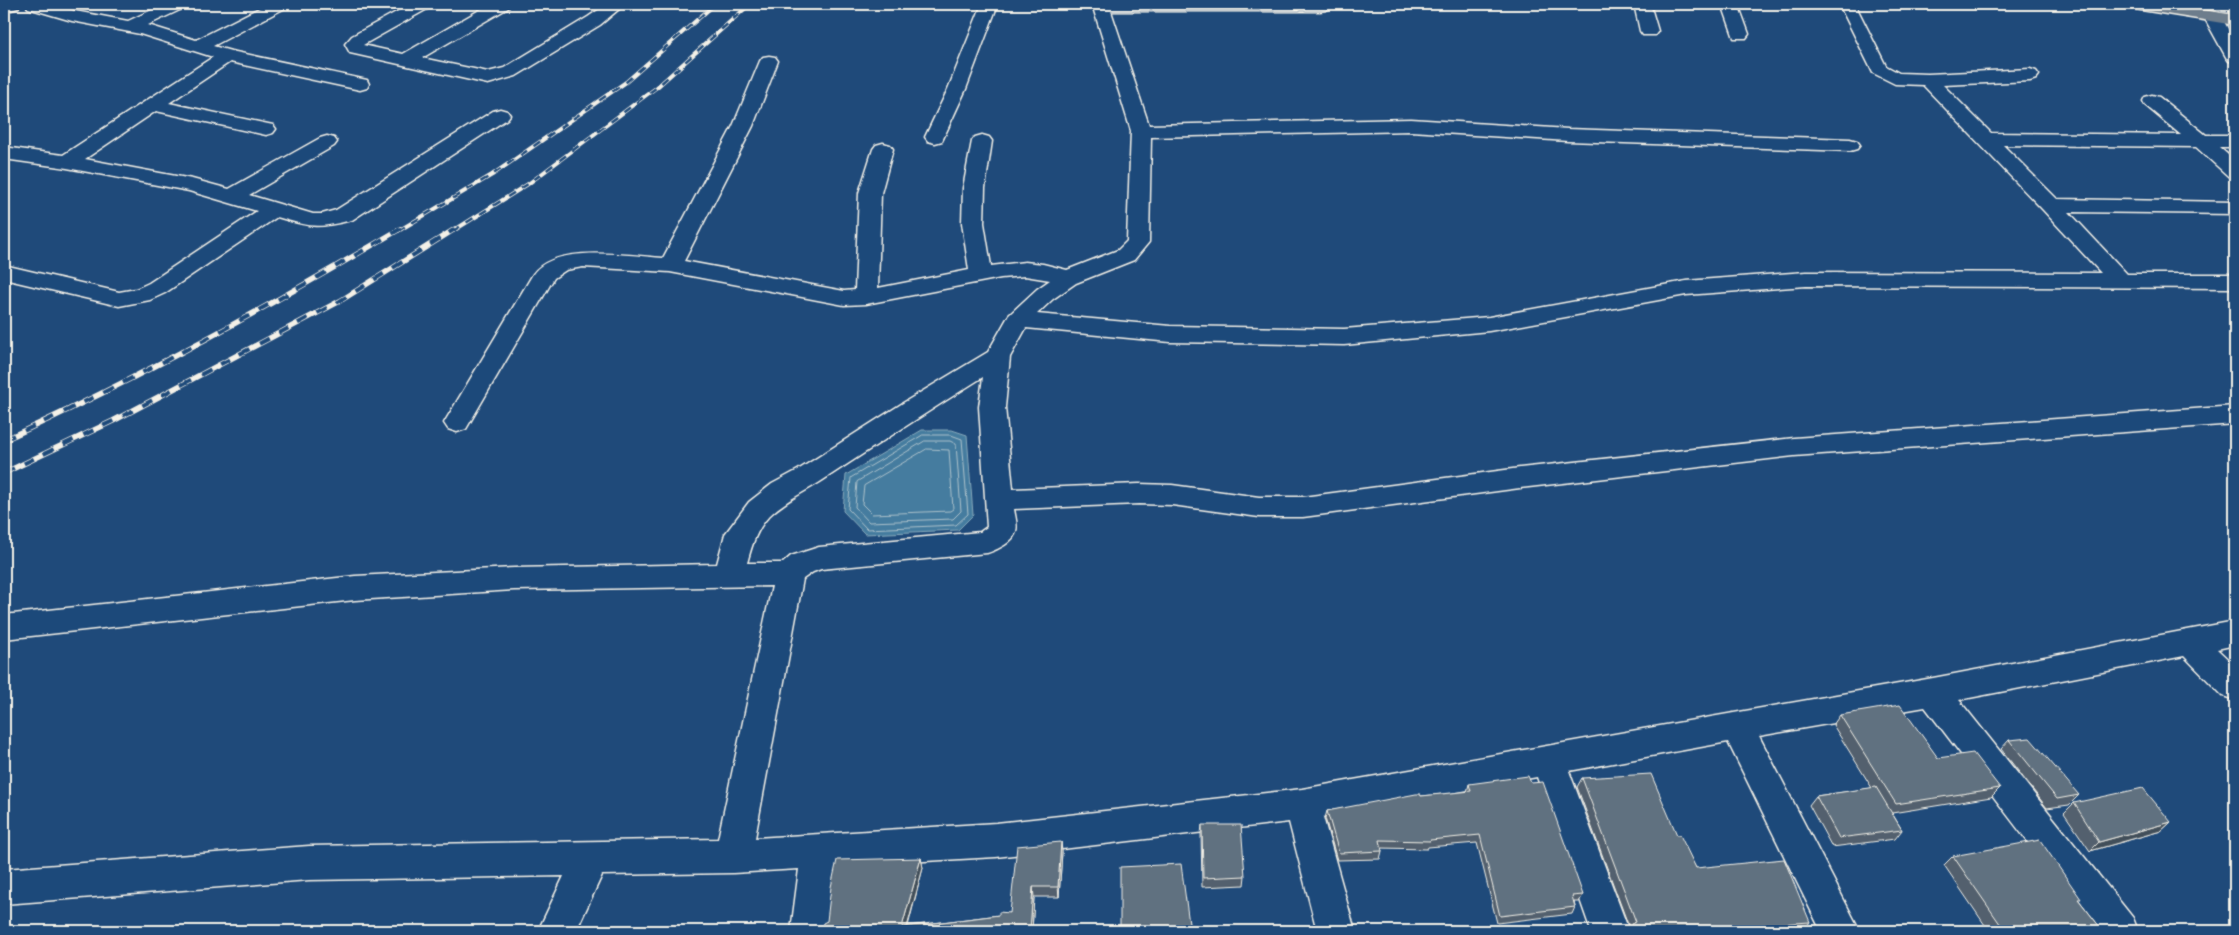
<svg xmlns="http://www.w3.org/2000/svg" width="2239" height="935" viewBox="0 0 2239 935" font-family="'Comic Neue',sans-serif">
<rect width="100%" height="100%" fill="#1f4a7a"/>
<filter id="ink" filterUnits="userSpaceOnUse"><feTurbulence type="fractalNoise" baseFrequency=".02" numOctaves="2"/><feDisplacementMap in="SourceGraphic" scale="10" xChannelSelector="R" yChannelSelector="G"/><feConvolveMatrix kernelMatrix="1 2 1 2 8 2 1 2 1" color-interpolation-filters="sRGB"/></filter>
<g filter="url(#ink)">
<polygon fill="#447c9f" stroke="#8aabbc" points="922,430 952,430 967,435 973,515 958,530 865,534 843,511 846,475"/>
<g fill="none" stroke-linecap="round" stroke-linejoin="round">
<g stroke="#aec2cb" stroke-width="1">
<polygon points="923,435 951,435 962,439 968,514 956,525 867,529 848,509 851,478"/>
<polygon points="925,441 950,441 956,444 961,511 953,519 869,522 855,507 857,482"/>
<polygon points="927,449 949,450 953,509 950,511 872,514 862,504 864,486"/>
</g>
<g stroke="#f4f1e8" stroke-width="3">
<g id="minor">
<polygon points="4,4 20,4 18,8 4,12"/>
<path d="M26,4H50L75,11L128,21L165,4H186L184,8L148,25L196,40L267,4H287L285,8L213,46L231,51L367,80L369,84L367,88L360,90L230,62L169,103L273,125L276,129L273,133L266,135L156,111L85,159L192,179L229,189L320,138L327,136L334,138L337,142L334,146L249,195L313,214H322L336,210L493,111L500,109L507,111L510,115L507,119L352,220C316,229 312,227 277,217L165,293L150,300L119,306L4,279V265L119,292L136,289L149,283L257,211L189,191L67,168L4,159V147L63,155L213,57L140,34L72,21L28,8Z"/>
<polygon points="411,4 431,4 429,8 363,45 403,54 490,4 510,4 508,8 422,58 488,72 504,68 588,17 607,4 625,4 600,25 516,76 488,84 350,53 345,44 352,36"/>
<polygon points="982,4 998,4 966,89 942,141 935,143 928,141 925,137 948,89"/>
<path d="M1092,4H1327L1328,6L1326,10L1320,11H1111L1149,125L1411,119L1568,129L1850,139L1857,141L1860,145L1857,149L1850,151L1568,141L1411,131L1151,137L1149,242L1134,260L1076,283L1053,299L1037,314L1170,326L1344,329L1489,317L1686,281L1806,272L2101,273L2043,210L1923,85L1895,84L1873,73L1839,4H1855L1886,66L1899,73L1928,74L2030,69L2036,71L2039,75L2036,79L2030,81L1943,85L1991,133L2181,135L2145,105L2143,101L2145,97L2152,95L2159,97L2206,135H2235V147H2219L2235,161V178L2228,176L2196,147L2003,145L2057,199L2235,202V214L2069,212L2127,274H2235V288L1806,286L1686,295L1489,331L1344,345L1170,342L1026,328L1010,357L1005,407L1013,489L1139,484L1172,485L1259,497H1303L1520,468L1794,438L2235,406V424L1794,456L1520,488L1303,517H1259L1172,505L1139,504L1014,509C1015,516 1018,525 1016,531C1014,542 997,550 987,553L821,569L813,572L803,579L755,838L996,823L1302,789L1933,678L2235,621V645L2217,649L2235,666V700L2223,696L2184,656L1959,700L2133,918L2138,931H2096L1925,707L1759,736L1860,931H1821L1728,742L1569,771L1629,931H1591L1537,777L1323,817L1355,931H1317L1289,822L996,857L836,866L829,931H791L799,869L733,873L602,875L576,931H538L564,876L309,880L4,904V869L309,846L718,839L772,586L514,590L355,600L4,639V615L355,576L514,568L717,564L725,534L749,502L772,484L798,470L903,403L988,352L1009,315L1037,289L1050,280L1025,276L1001,278L866,304L844,305L670,272L583,267L566,270L554,278L466,429L457,432L448,429L444,423L533,274C555,243 629,256 663,258L733,126L760,61L763,57L769,56L775,57L778,61L753,126L684,261L844,291L855,290L859,193L873,149L876,145L883,143L890,145L893,149L881,193L878,288L969,270L962,223L963,188L972,141L975,137L982,135L989,137L992,141L985,188L984,223L991,266L1025,262L1043,264L1067,270L1118,250L1127,241L1131,131ZM983,377L979,407L987,527L980,532L819,547L791,556L783,563H747C752,545 756,530 769,516C785,500 807,491 826,478C878,444 930,410 983,377Z"/>
<polygon points="1634,4 1650,4 1658,31 1655,35 1643,35 1640,31"/>
<polygon points="1722,4 1738,4 1749,34 1746,38 1734,38"/>
<polygon points="2213,12 2219,13 2235,41 2235,62 2229,61 2226,57 2204,17 2207,13"/>
</g>
</g>
<g stroke="#f4f1e8" stroke-width="3">
<polygon id="highway" points="2127,4 2165,4 2235,15 2235,25 2135,9 2129,8"/>
</g>
<use href="#minor" fill="#1f4a7a" fill-rule="evenodd"/>
<use href="#highway" fill="#6d7d8c" fill-rule="evenodd"/>
<g stroke="#f4f1e8" stroke-width="4">
<g id="rail-far1">
<polyline points="398,231 492,175 626,82 715,4"/>
<polyline points="453,231 528,184 657,87 750,4"/>
</g>
</g>
<g stroke="#f4f1e8" stroke-width="5.5">
<g id="rail">
<path d="M4,440C140,378 271,305 400,229"/>
<polyline points="4,473 113,421 340,301 455,229"/>
</g>
</g>
<use href="#rail-far1" stroke="#1f4a7a" stroke-width="2.5" stroke-dasharray="8" stroke-linecap="butt"/>
<use href="#rail" stroke="#1f4a7a" stroke-width="4" stroke-dasharray="11" stroke-linecap="butt"/>
</g>
<g fill="#53616e" stroke="#f4f1e8">
<polygon points="1840,715 1938,758 2000,788 1991,797 1892,813 1902,830 1895,839 1832,847 1809,805 1816,796 1872,788 1833,725"/>
<polygon points="2009,740 2079,795 2069,805 2047,808 2001,749"/>
<polygon points="1582,778 1677,835 1696,868 1810,922 1803,931 1626,931 1629,927 1577,787"/>
<polygon points="1469,784 1583,895 1579,902 1574,902 1575,907 1572,914 1497,923 1477,843 1428,847 1427,849 1381,848 1382,851 1380,859 1337,860 1325,818 1327,811 1421,796 1467,792"/>
<polygon points="2074,803 2171,822 2161,831 2090,851 2064,813"/>
<polygon points="1202,825 1245,876 1244,885 1202,887 1201,834"/>
<polygon points="1061,842 1062,852 1059,897 1034,897 1032,931 821,931 827,921 921,858 923,868 908,926 999,915 1010,913"/>
<polygon points="1953,856 2079,900 2103,931 1989,931 1944,865"/>
</g>
<g fill="#434f5a" stroke="#f4f1e8">
<polygon points="2171,822 2161,831 2090,851 2099,842"/>
<polygon points="1061,842 1062,852 1059,897 1058,887"/>
<polygon points="921,858 923,868 906,931 902,927"/>
<polygon points="1033,887 1034,897 1032,931 1030,931"/>
</g>
<g fill="#607180" stroke="#f4f1e8">
<polygon points="1900,705 1938,758 1973,753 2000,788 1896,804 1840,715"/>
<polygon points="2030,738 2079,795 2057,799 2009,740"/>
<polygon points="1651,774 1677,835 1680,835 1696,868 1784,859 1810,922 1705,929 1706,931 1633,931 1631,924 1636,922 1582,778"/>
<polygon points="1528,776 1531,783 1543,782 1583,895 1572,896 1575,907 1500,916 1480,835 1430,840 1430,841 1380,840 1382,851 1339,853 1327,811 1416,794 1420,794 1421,796 1471,791 1469,784"/>
<polygon points="1876,787 1902,830 1839,838 1816,796"/>
<polygon points="2143,788 2171,822 2099,842 2074,803"/>
<polygon points="1202,825 1241,825 1245,876 1203,878"/>
<polygon points="2040,840 2081,899 2078,899 2103,931 2005,931 1953,856"/>
<polygon points="1061,842 1058,887 1033,887 1030,931 821,931 823,923 827,921 831,887 837,860 921,858 902,927 999,915 999,912 1010,913 1017,846"/>
<polygon points="1181,864 1190,931 1120,931 1120,867"/>
</g>
</g>
<rect width="2239" height="935" fill="none" stroke="#1f4a7a" stroke-width="20"/>
<rect x="10" y="10" width="2219" height="915" fill="none" stroke="#f4f1e8" stroke-width="2" filter="url(#ink)"/>
</svg>
